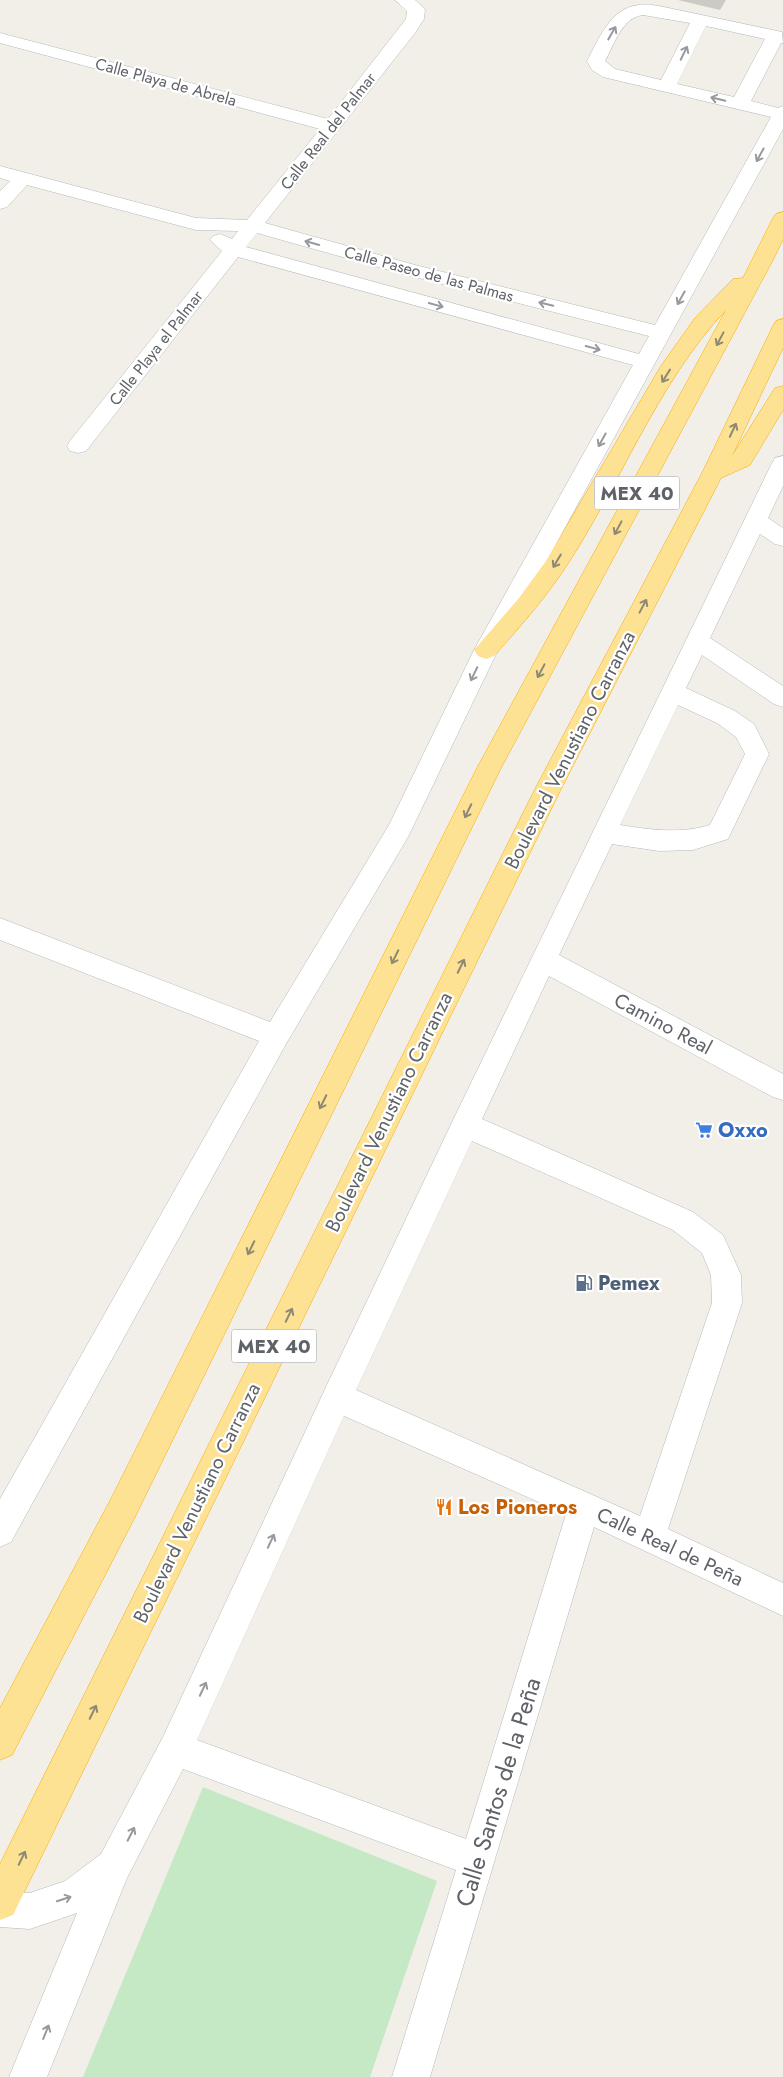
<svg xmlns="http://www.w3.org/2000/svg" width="783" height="2077" viewBox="0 0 783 2077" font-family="Jost,sans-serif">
<rect width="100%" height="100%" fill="#f1efe8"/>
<polygon fill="#c5e8c5" points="203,1787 437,1881 370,2077 83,2077"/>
<polygon fill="#cccac5" points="678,0 726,0 720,10"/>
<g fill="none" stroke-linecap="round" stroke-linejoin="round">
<g stroke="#b5b8bc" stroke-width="1">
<g id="minor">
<path d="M395,0H415L425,9L424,19L415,33L265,223L415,265L655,325L771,117L603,77L592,70L587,61C599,39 610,8 639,5C646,4 652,5 659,6L782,32L783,43H781L751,101L778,108L783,106V129L498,650L408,837L286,1044L11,1542L0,1547V1499L259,1041L0,940V918L270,1022L389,825L474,650L633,365L238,257L86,451L78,453L70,451L67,446L70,441L222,251L210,240L213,236L220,234L232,239L238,231L196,230L27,185L7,207L0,209V191L10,181L0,178V166L196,218L247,220L320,129L0,43V33L328,119L406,19L407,11ZM643,15L690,23L661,80L615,69L605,61C614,45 622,17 643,15ZM706,26L765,39L734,97L677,84ZM257,233L403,274L649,336L639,354L246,247Z"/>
<path d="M783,456V486L768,518L783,528V546L775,544L760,534L710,638L783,686V707L774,704L702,655L686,688L735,711L754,724L769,754L728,839L693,850L659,851L612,844L559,955L783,1074V1100L773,1097L549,976L482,1119L693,1212L723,1235L741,1275L742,1303L668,1529L783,1583V1616L594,1527L430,2077H392L456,1870L183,1769L127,1878L47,2077H9L77,1913L30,1929L0,1927V1891L30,1893L65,1881L101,1854L163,1737L326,1387L455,1116L772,463L775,458ZM678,705L717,723L736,737L745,754L710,825C680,834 651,830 620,825ZM472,1141L673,1230L702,1253L711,1275L712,1303L640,1516L356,1390ZM344,1416L566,1514L466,1839L197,1740Z"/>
</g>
</g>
<g stroke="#f9ab00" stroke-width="1">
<g id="highway">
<path d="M783,212V239L774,258L501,768L134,1519L12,1755L0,1760V1708L112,1497L477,768L726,310C655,385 619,489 561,574C541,603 518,629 494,656L486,659L478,656L474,650L519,598L546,561L661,366L695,318L733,279L743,278L773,218L776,214Z"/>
<polygon points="783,319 783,348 732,456 775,388 783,386 783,410 750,465 721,478 561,789 13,1915 0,1920 0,1864 535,789 702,473 773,326 776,321"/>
</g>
</g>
<use href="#minor" fill="#fff" fill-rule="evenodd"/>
<use href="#highway" fill="#fde293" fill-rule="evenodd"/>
</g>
<defs><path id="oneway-shaft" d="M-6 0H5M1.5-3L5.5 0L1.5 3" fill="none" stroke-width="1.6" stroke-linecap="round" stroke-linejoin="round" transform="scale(1.25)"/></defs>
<g stroke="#979a9d">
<use href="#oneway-shaft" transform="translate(612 33) rotate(-60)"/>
<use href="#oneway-shaft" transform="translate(684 53) rotate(-64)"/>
<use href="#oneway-shaft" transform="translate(718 99) rotate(-166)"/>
<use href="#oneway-shaft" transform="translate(760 155) rotate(119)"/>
<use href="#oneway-shaft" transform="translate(312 243) rotate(-164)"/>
<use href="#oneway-shaft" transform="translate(681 298) rotate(119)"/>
<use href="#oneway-shaft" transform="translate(546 304) rotate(-166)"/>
<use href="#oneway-shaft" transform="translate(436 305) rotate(15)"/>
<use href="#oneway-shaft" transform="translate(593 348) rotate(15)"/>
<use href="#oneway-shaft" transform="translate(602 440) rotate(119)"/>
<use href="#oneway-shaft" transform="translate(474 674) rotate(116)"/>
<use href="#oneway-shaft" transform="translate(271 1541) rotate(-65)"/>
<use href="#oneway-shaft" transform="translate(203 1689) rotate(-65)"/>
<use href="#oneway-shaft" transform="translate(131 1834) rotate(-63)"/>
<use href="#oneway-shaft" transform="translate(64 1899) rotate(-18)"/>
<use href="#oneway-shaft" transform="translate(46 2032) rotate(-68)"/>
</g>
<g stroke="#8e8975">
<use href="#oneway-shaft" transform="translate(720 339) rotate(118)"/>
<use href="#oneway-shaft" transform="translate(666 376) rotate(122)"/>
<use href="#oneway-shaft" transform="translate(733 430) rotate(-65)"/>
<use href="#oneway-shaft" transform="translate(618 528) rotate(118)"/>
<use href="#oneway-shaft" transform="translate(557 561) rotate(121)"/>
<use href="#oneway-shaft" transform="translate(643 606) rotate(-62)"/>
<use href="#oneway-shaft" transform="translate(541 671) rotate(118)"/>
<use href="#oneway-shaft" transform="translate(468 811) rotate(116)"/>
<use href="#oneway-shaft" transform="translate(395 957) rotate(116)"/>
<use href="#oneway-shaft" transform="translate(461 966) rotate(-64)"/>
<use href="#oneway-shaft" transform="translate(323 1102) rotate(116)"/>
<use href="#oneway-shaft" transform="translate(251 1248) rotate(116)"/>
<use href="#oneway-shaft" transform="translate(289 1315) rotate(-64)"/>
<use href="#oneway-shaft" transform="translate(93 1712) rotate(-64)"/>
<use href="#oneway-shaft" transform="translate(22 1858) rotate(-64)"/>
</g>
<defs>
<g id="supermarket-bare" transform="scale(1.35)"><path d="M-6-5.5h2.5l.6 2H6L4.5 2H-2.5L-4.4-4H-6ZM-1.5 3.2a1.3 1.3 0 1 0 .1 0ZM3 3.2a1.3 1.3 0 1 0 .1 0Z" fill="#3f7fe0" stroke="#fff" stroke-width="2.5" paint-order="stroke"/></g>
<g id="fuel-bare" transform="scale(1.35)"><path d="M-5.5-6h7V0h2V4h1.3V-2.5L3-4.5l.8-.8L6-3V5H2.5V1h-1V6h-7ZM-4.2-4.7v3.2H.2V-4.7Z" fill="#5c6f8a" stroke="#fff" stroke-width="2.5" paint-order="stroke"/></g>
<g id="restaurant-bare" transform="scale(1.35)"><path d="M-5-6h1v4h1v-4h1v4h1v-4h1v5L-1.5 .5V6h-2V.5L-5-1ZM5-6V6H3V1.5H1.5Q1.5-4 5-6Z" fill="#e8710a" stroke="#fff" stroke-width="2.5" paint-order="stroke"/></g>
</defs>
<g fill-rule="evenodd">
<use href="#supermarket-bare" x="704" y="1130"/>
<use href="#fuel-bare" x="584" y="1283"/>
<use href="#restaurant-bare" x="444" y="1507"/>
</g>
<g text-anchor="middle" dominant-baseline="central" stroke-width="4.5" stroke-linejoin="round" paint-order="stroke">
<g font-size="16" fill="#5f6368" stroke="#fff">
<text transform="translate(166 82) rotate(15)">Calle Playa de Abrela</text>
<text transform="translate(328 131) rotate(-52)">Calle Real del Palmar</text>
<text transform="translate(429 274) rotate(15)">Calle Paseo de las Palmas</text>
<text transform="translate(156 348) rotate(-52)">Calle Playa el Palmar</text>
</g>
<g fill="#fff" stroke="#8f9295" stroke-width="1">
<rect x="594.5" y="476.5" width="85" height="33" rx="4"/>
<rect x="231.5" y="1329.5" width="85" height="33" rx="4"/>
</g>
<g font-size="19" font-weight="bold" fill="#5f6368">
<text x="637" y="493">MEX 40</text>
<text x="274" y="1346">MEX 40</text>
</g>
<g font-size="20" fill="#5f6368" stroke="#fff">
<text transform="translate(570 750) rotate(-63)">Boulevard Venustiano Carranza</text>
<text transform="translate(663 1024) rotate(28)">Camino Real</text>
<text transform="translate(389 1112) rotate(-64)">Boulevard Venustiano Carranza</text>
<text transform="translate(197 1503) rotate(-64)">Boulevard Venustiano Carranza</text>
<text transform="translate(670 1547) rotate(25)">Calle Real de Peña</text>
</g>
<g font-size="20" font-weight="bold" fill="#366cbe" stroke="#fff" text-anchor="start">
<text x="718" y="1130">Oxxo</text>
</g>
<g font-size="20" font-weight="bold" fill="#4e5e75" stroke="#fff" text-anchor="start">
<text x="598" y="1283">Pemex</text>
</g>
<g font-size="20" font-weight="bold" fill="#c56008" stroke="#fff" text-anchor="start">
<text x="458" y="1507">Los Pioneros</text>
</g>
<g font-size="24" fill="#5f6368" stroke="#fff">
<text transform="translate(498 1792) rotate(-73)">Calle Santos de la Peña</text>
</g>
</g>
</svg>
